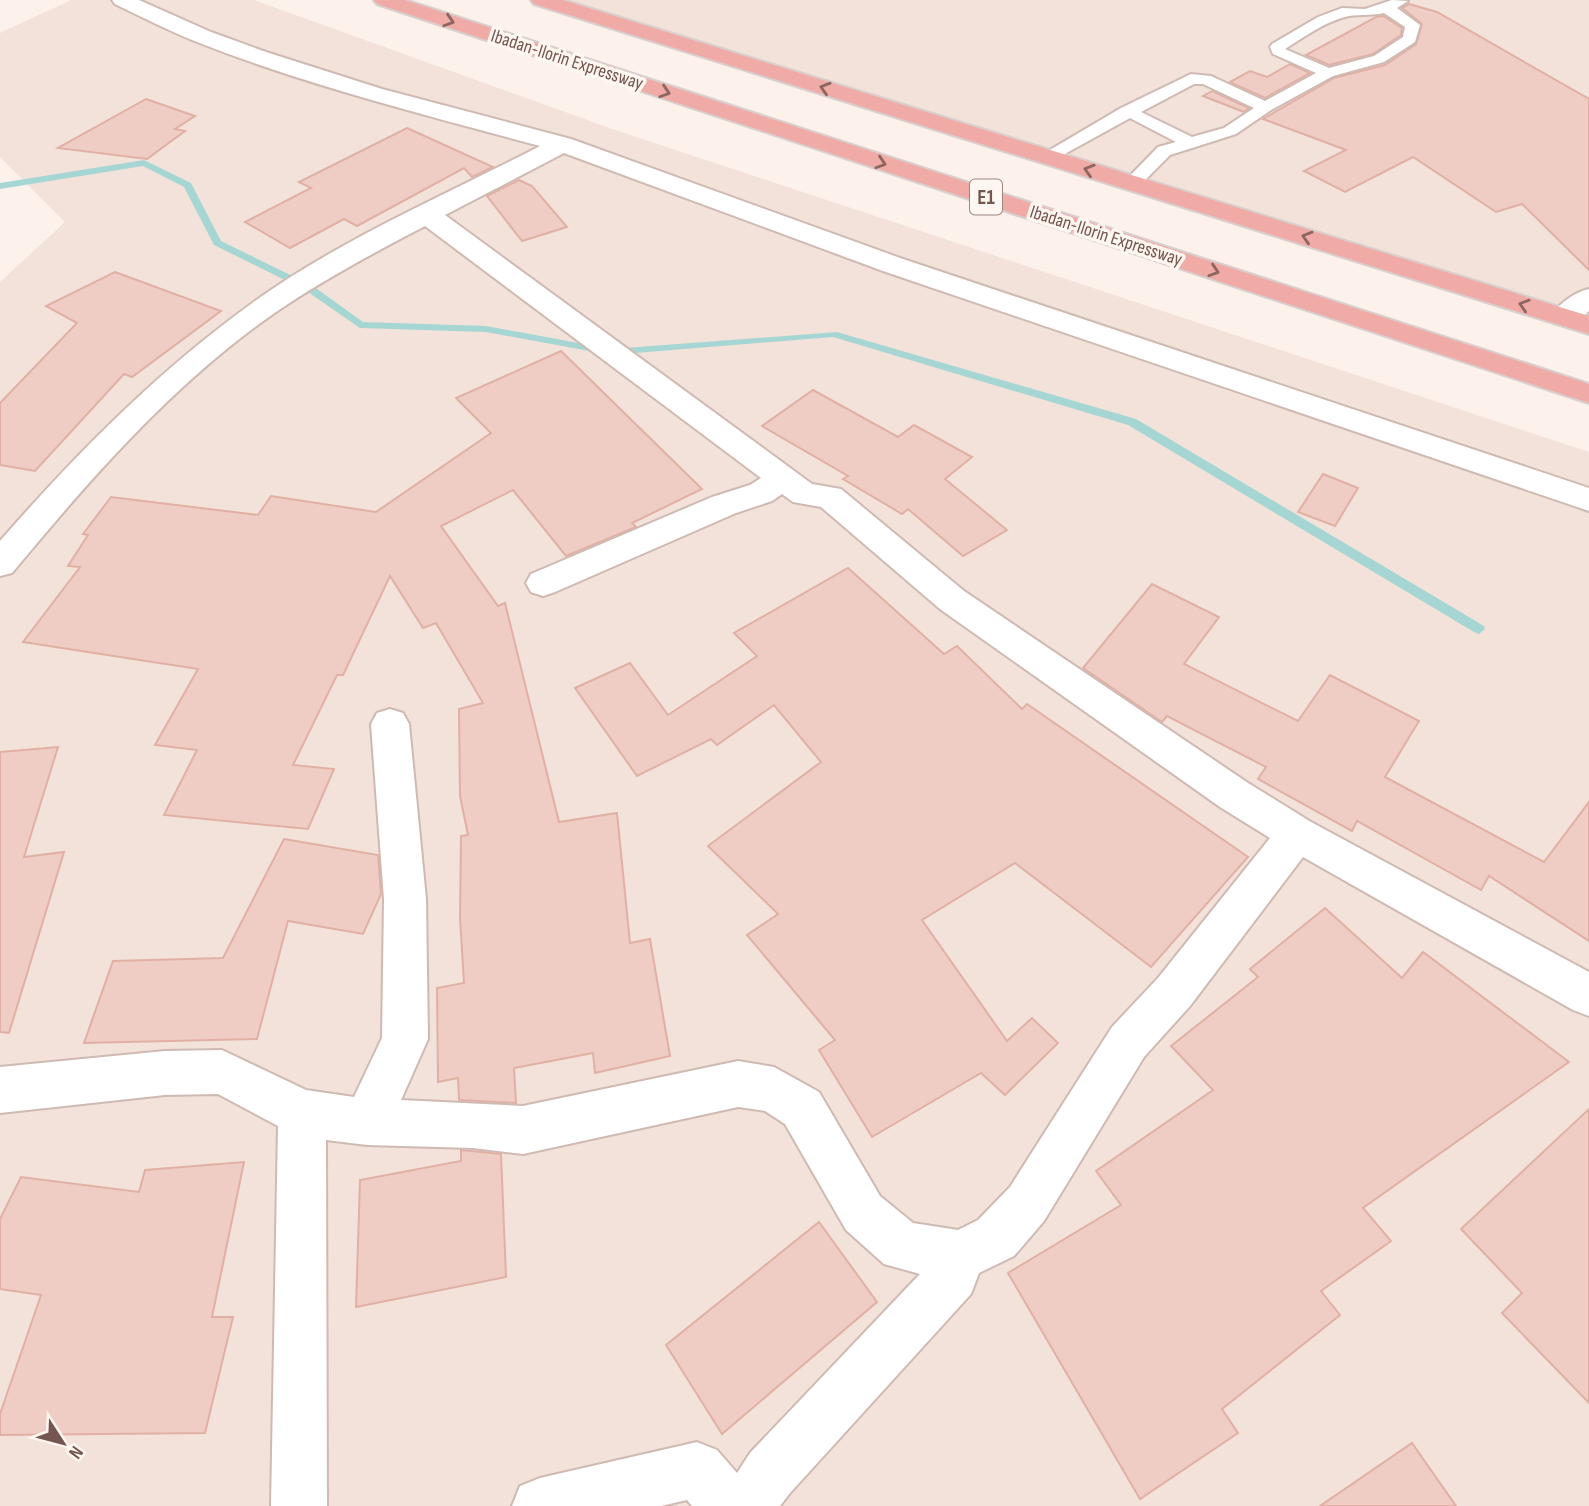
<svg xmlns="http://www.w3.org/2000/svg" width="1589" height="1506" viewBox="0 0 1589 1506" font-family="'Sofia Sans Condensed',sans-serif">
<rect width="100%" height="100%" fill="#fcf2eb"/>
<g fill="#f3e2d9">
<polygon points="71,0 254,0 618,131 1589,452 1589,1506 0,1506 0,282 65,222 0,157 0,33"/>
<polygon points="547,0 1589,0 1589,317"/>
</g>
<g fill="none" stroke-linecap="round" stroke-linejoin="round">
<polygon fill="#a6d6d4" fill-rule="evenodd" points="144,160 191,183 221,241 313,286 363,322 486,326 611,349 837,332 1136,419 1484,626 1485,629 1479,634 1474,632 1128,425 833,337 611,355 486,332 360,328 305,290 214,245 184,187 143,166 0,189 0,183"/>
</g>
<g fill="#efcdc4" stroke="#e1b0a5" stroke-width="2">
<polygon points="1409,4 1437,12 1589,99 1589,270 1522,204 1496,212 1413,157 1345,192 1304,171 1346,150 1263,119 1334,78 1385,65 1416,44 1422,24 1402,8"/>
<polygon points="1383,16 1402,28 1401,35 1373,54 1329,65 1306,55 1376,17"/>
<polygon points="1290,64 1310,73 1265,98 1230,82 1250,71 1267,77"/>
<polygon points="1212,91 1249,108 1244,112 1203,96"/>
<polygon points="146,99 195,116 175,129 185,131 147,159 58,148"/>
<polygon points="407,128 493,167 472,177 464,168 357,226 344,219 290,248 245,222 311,188 299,182"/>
<polygon points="519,180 532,186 567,227 522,241 487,196"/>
<polygon points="115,272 221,311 132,377 124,374 35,471 0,465 0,403 77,323 46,306"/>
<polygon points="561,351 702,489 632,523 636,527 566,556 513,490 441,526 498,606 505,603 559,822 617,813 630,943 650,939 670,1056 595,1073 593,1053 514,1068 516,1103 459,1100 458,1078 438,1082 437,988 464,983 460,918 461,836 468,835 460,796 459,709 483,703 436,623 423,628 390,576 343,675 337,675 293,765 334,769 308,829 164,815 197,750 155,745 198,669 23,642 80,567 68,566 88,535 83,534 111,497 258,515 271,496 376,512 491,433 456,398"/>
<polygon points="813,390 898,437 914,425 972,457 945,479 1007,530 963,556 908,509 902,514 843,479 848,476 762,426"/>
<polygon points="1323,474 1358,488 1335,526 1298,512"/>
<polygon points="848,568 944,654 957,646 1022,709 1027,704 1248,857 1151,967 1015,863 922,920 1007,1041 1032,1018 1058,1043 1005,1095 981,1073 872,1137 819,1050 835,1040 747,935 778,914 708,846 821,762 774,705 717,745 711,739 637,776 575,688 630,663 668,715 757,656 734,633"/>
<polygon points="1152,584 1219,617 1184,664 1298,721 1330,675 1419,721 1385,777 1544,862 1589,802 1589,941 1489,876 1481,890 1357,821 1352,831 1258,779 1266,767 1167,716 1162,722 1083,668"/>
<polygon points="58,747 24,857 64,852 9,1033 0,1032 0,752"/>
<polygon points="284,839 378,855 381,894 363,934 288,921 257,1039 84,1043 113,961 223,958"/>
<polygon points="1325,908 1402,978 1423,952 1569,1062 1363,1208 1391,1241 1321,1291 1340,1315 1222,1409 1238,1433 1140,1499 1008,1273 1121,1205 1096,1171 1213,1090 1171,1046 1258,977 1250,969"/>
<polygon points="1589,1109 1589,1403 1502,1313 1522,1293 1461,1229"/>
<polygon points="461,1150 501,1154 506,1277 356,1307 360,1180 461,1161"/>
<polygon points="244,1162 212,1317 233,1317 205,1433 0,1435 0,1414 41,1295 0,1289 0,1219 21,1177 139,1192 145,1170"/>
<polygon points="819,1222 877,1302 722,1434 666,1345"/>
<polygon points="1412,1443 1456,1506 1320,1506"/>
</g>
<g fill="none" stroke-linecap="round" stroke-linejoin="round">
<g stroke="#cfbab3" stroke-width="4">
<path id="lane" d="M1392,0L1408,1L1397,8L1420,25L1415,42L1384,62L1333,76L1271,110L1236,134L1170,155L1138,187L1132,188L1123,183L1158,147L1176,142L1130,118L1052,161L1046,162L1038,157L1121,108L1191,74L1211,76L1265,101L1316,73L1273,54L1270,47L1272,44L1318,17L1342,8L1365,9ZM1384,13L1405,27L1403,37L1374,56L1329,68L1285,49C1304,37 1323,23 1345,17C1355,14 1370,16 1384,13ZM1194,84H1203L1254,108L1224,128L1192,137L1141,112Z"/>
</g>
<g stroke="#cfbab3" stroke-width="4">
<g id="street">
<path d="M112,0H139L211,32L266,52L382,89L571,139L903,259L1589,488V511L883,271L564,153L445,215L812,484L841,489L964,591L1248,783L1311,822L1589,972V1016L1573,1010L1303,857L1190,1006L1144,1057L1044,1221L1014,1256L979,1273L971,1294L790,1493L780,1506H692L687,1500L661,1506H512L520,1486L540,1478L697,1442L717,1450L737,1473L750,1453L920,1274L884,1264L846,1230L785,1124L765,1111L738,1107L523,1154L473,1148L367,1145L326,1140L327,1506H271L278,1126L218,1094L165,1095L0,1113V1067L165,1051L222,1050L306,1090L354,1097L382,1038L384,899L371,724L377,713L390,709L403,713L409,724L426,899L428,1039L401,1100L523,1106L738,1061L774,1067L819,1092L880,1196L913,1223L958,1230L978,1220L1010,1187L1112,1027L1158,978L1270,838L1220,807L940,609L821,507L793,502L782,494L772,501L736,513L555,592L543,596L531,592L526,583L531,574L712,497L750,485L761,478L425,226C373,253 321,281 273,314C172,385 90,479 12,573L0,576V541C76,454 157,372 251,304C337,241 446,195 540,146C425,115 309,86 197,42C169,31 142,17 115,4Z"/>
<path d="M1589,289V311C1577,321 1570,327 1554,323L1550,317C1558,305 1574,292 1589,289Z"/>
</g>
</g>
<g stroke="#d8cfce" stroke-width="4">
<g id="highway">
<polygon points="374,0 405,0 1589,384 1589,403 377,4"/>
<polygon points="531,0 563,0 1589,316 1589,334 534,4"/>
</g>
</g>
<use href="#lane" fill="#fff" fill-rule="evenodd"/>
<use href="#street" fill="#fff" fill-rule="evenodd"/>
<use href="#highway" fill="#f1aba6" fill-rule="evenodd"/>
</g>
<defs><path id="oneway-chevron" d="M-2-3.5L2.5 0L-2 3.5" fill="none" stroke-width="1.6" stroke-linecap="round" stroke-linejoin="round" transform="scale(1.75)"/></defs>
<g stroke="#8e6660">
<use href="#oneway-chevron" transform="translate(449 21) rotate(18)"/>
<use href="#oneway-chevron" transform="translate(825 88) rotate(-163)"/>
<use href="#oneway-chevron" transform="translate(665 92) rotate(18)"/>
<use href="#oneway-chevron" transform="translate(881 163) rotate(18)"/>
<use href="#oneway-chevron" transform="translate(1089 170) rotate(-163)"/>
<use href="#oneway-chevron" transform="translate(1307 237) rotate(-163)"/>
<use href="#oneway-chevron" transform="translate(1214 271) rotate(18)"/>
<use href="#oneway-chevron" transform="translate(1524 305) rotate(-163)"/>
</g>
<g text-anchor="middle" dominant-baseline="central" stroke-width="7" stroke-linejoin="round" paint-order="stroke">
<g font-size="19" fill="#75554f" stroke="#fef6f1">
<text transform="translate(567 60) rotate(18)">Ibadan-Ilorin Expressway</text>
<text transform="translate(1106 236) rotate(18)">Ibadan-Ilorin Expressway</text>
</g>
<rect fill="#fef6f1" stroke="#9e8580" stroke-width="2" x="970" y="179.5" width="32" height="35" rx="5"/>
<g font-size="21" font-weight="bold" fill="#75554f">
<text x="986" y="197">E1</text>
</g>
</g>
<g transform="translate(63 1443) rotate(126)" stroke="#fef6f1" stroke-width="5" paint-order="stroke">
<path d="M0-5L12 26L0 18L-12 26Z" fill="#75554f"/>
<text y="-10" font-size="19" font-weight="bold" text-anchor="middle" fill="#75554f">N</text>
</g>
</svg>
